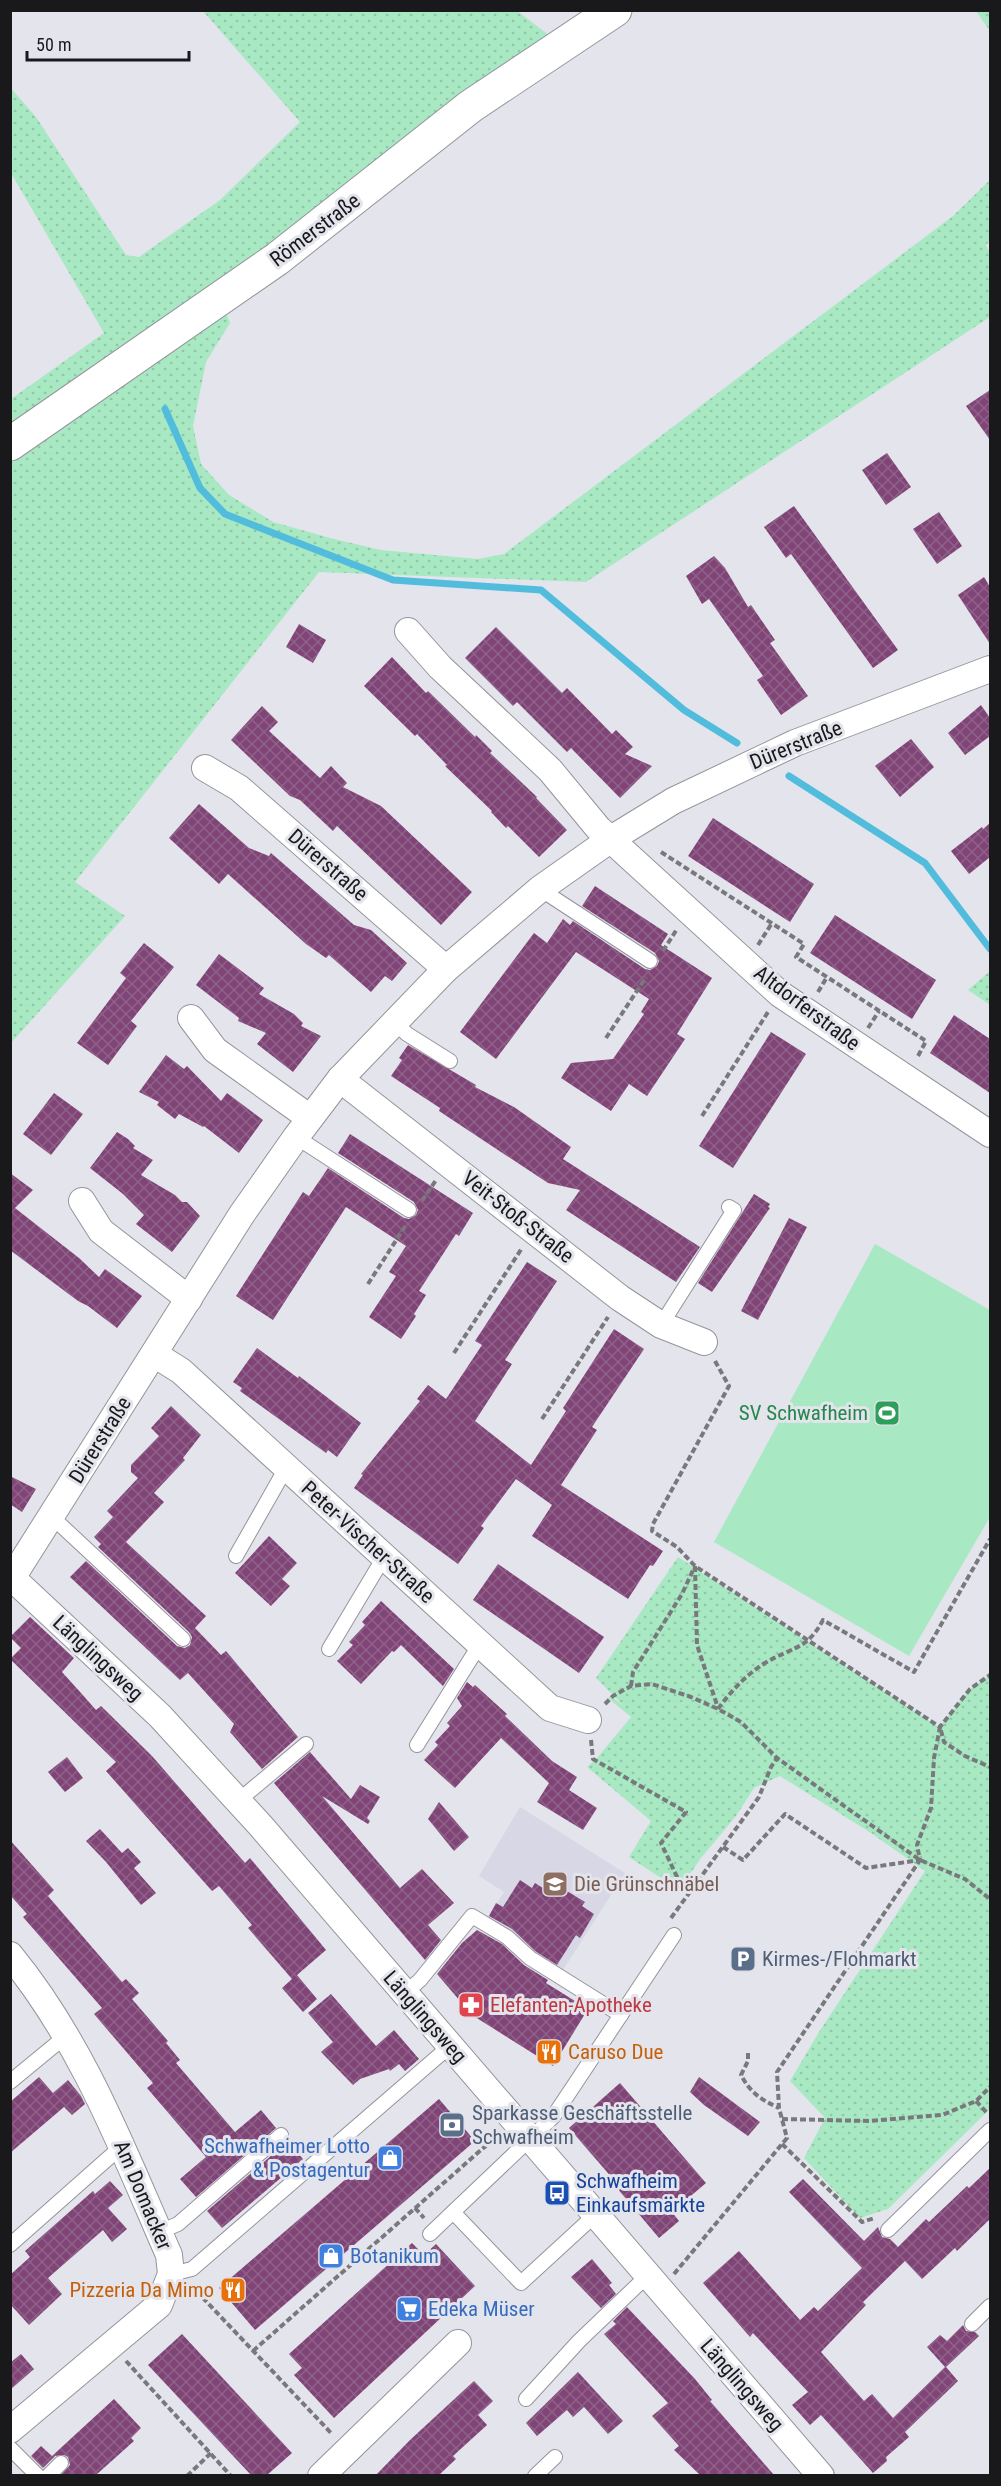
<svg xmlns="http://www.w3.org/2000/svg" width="1001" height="2486" viewBox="0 0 1001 2486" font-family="'Roboto Condensed',sans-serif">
<defs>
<pattern id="grass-dots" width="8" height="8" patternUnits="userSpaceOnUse" patternTransform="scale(1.5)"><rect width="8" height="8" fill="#a8e9c3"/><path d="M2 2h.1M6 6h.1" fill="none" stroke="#90c7a7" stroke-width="1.8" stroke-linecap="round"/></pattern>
<pattern id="building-cross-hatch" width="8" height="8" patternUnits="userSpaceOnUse" patternTransform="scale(1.5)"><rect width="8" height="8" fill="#804477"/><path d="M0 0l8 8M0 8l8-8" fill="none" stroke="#8e6288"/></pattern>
</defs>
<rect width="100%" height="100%" fill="#e4e4ec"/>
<polygon fill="#d7d7e6" points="520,1807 625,1873 563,1970 535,1953 537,1950 487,1918 504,1892 479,1876"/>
<g fill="url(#grass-dots)">
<polygon points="203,11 517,11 554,39 11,433 11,399 104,333 11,173 10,87 36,117 126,255 139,257 220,200 300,122"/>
<polygon points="976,11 990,11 990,31"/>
<polygon points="990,180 990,241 986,245 990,252 990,317 586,582 319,572 75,882 125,916 11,1043 11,459 224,308 230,323 206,362 193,426 201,464 229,495 273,522 334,539 381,550 478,559 504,554 953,216"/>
<polygon points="990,971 990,1005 968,990"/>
<polygon points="678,1557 939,1727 970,1689 990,1675 990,2109 888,2209 860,2218 804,2158 825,2118 790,2081 819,2032 925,1871 871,1833 780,1776 754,1788 736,1816 701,1858 679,1890 629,1857 651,1821 587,1767 597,1758 631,1717 608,1698 611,1696 624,1706 596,1678"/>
</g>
<polygon fill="#a8e9c3" points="875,1244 990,1310 990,1517 909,1656 714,1542"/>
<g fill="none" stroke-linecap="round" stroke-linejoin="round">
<g stroke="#52bcdd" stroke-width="7">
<polyline points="165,409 200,488 225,514 393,580 541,590 684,710 737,743"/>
<polyline points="789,776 925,863 990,949"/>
</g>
</g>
<g fill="url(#building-cross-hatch)">
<polygon points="990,390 990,440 966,406"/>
<polygon points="887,453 911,487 886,505 862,470"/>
<polygon points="794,506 898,650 873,668 791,554 786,558 764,527"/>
<polygon points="939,512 962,546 937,564 913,529"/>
<polygon points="714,556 725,568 748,607 751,605 775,640 770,643 808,696 781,715 757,680 763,676 709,599 702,604 686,576"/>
<polygon points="984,577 990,587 990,644 958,595"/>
<polygon points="299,624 326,640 313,663 286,647"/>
<polygon points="496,627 562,693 567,688 612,734 616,730 633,747 625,754 652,766 620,798 571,748 567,752 517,702 513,706 465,658"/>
<polygon points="392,657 426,693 428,691 475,737 476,735 492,751 490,753 537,797 536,798 567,830 539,857 508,826 506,828 491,812 492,811 445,766 447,765 417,734 415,736 364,686"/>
<polygon points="981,705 990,718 990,736 965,755 948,733"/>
<polygon points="262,706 278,722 269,731 320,778 331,766 347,783 343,787 381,806 472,892 441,925 337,826 333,831 300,800 290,796 231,740"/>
<polygon points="911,739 934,767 900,797 875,766"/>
<polygon points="199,804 249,848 269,856 271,853 354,925 371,930 407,963 392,981 385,976 371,992 329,955 326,958 306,944 228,874 219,884 169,838"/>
<polygon points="713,818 814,884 790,922 688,856"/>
<polygon points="990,823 990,857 969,874 951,851 982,827 983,829"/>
<polygon points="595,886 668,934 661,945 712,978 677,1034 685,1039 647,1096 629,1084 611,1111 561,1078 571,1063 613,1059 644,1014 641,1012 649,999 576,952 496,1059 460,1032 534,933 547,943 563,919 570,925 573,921 645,969 650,970 657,966 659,961 655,953 582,906"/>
<polygon points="835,915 936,980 912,1019 810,953"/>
<polygon points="144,943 174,967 131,1021 137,1026 108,1065 77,1043 126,978 120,973"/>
<polygon points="219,954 264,988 259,994 294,1014 303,1023 301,1026 321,1036 293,1072 257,1044 266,1033 238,1021 239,1018 196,985"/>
<polygon points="954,1015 990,1039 990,1093 930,1053"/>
<polygon points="771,1032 806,1054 733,1168 699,1146"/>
<polygon points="408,1045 476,1085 475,1087 514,1107 571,1147 563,1159 700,1247 676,1282 566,1210 580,1190 548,1183 439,1111 440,1108 391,1076 402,1060 399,1058"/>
<polygon points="166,1055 184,1069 187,1066 221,1101 227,1093 263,1120 239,1153 204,1126 203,1127 179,1114 175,1119 157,1105 159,1102 139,1092"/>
<polygon points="54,1093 83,1114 51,1155 23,1134"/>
<polygon points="117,1132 128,1139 135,1146 133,1148 153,1160 141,1175 175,1195 182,1202 187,1202 200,1216 172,1252 136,1224 144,1215 123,1194 90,1168"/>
<polygon points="350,1134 473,1213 459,1236 456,1234 419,1291 426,1295 414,1314 416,1316 401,1339 369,1317 396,1276 389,1272 406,1246 346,1207 273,1320 236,1296 303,1192 309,1196 328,1168 404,1218 409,1219 416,1215 418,1210 414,1202 338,1153"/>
<polygon points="10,1173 33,1190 15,1208 79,1258 99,1277 105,1269 142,1296 117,1328 88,1306 78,1301 10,1250"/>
<polygon points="754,1194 770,1204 768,1207 770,1208 712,1292 698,1283"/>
<polygon points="789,1218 807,1227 758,1320 741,1311"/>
<polygon points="527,1262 557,1281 505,1360 512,1364 475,1421 531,1465 566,1411 563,1408 614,1329 644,1349 592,1427 597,1430 561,1485 663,1551 653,1566 650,1565 628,1599 532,1536 552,1505 516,1479 481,1526 484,1528 458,1564 354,1488 363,1475 361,1474 420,1401 417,1399 428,1385 446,1399 482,1345 475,1341"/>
<polygon points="257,1348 298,1378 299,1376 361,1423 337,1457 328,1450 326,1453 240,1391 242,1388 233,1382"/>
<polygon points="171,1406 201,1435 183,1458 185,1460 154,1493 164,1502 126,1542 206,1616 195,1628 221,1655 226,1651 298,1737 262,1769 230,1732 234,1724 188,1673 180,1680 70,1577 86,1561 177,1646 185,1648 190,1645 192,1637 189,1632 98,1547 101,1544 94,1537 113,1517 107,1511 138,1478 131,1472 131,1465 159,1436 151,1428"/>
<polygon points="10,1476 36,1489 22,1512 10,1504"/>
<polygon points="269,1536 297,1563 282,1579 290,1586 271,1606 235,1573"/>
<polygon points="498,1564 604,1637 579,1673 473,1600"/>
<polygon points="381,1601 454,1669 443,1686 401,1645 394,1652 392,1651 361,1684 337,1661 353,1645 349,1642 365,1625 362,1622"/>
<polygon points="30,1617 74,1658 62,1672 81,1693 96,1710 101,1706 152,1756 245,1863 250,1858 326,1950 297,1975 317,1999 303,2012 282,1988 292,1979 248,1928 252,1925 219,1886 212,1891 106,1771 116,1762 10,1659 21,1648 10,1637"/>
<polygon points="467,1682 473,1687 475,1685 507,1714 505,1716 552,1761 577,1777 569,1790 597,1808 583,1830 537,1802 549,1783 501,1738 455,1788 424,1760 438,1745 435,1742 450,1726 447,1723 462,1706 457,1698"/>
<polygon points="310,1752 351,1799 360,1785 380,1797 367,1818 370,1821 368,1824 322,1796 400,1888 422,1869 454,1903 428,1925 441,1940 425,1960 274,1783"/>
<polygon points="67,1757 83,1778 65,1792 48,1772"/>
<polygon points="439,1802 469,1837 454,1851 428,1819"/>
<polygon points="100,1829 122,1853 128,1848 141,1862 134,1868 156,1893 141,1905 106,1862 86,1841"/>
<polygon points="10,1840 54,1890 48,1896 122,1982 126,1979 139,1993 132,1999 168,2041 166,2043 180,2060 176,2063 235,2132 261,2110 276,2128 196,2197 180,2179 206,2157 147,2088 153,2083 94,2014 102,2008 23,1917 27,1914 10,1895"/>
<polygon points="520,1880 532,1888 535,1883 557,1897 562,1888 585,1902 582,1906 594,1914 580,1938 576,1935 557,1965 535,1951 512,1929 489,1916 496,1903 503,1907"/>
<polygon points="477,1930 502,1944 524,1965 548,1980 546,1983 588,2009 553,2066 472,2015 437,1974 462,1943"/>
<polygon points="331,1994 376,2046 394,2030 419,2059 405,2071 399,2064 390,2071 389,2069 360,2079 353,2085 321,2052 333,2042 308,2013"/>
<polygon points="39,2077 53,2093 68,2080 81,2096 85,2104 72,2115 64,2107 10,2153 10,2102"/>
<polygon points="699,2077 760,2122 748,2136 704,2105 690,2092"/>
<polygon points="620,2083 706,2183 672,2212 679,2221 659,2238 611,2181 613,2179 569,2128"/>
<polygon points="439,2099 475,2141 255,2330 219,2288"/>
<polygon points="288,2141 303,2159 222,2228 207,2211"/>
<polygon points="990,2168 990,2219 957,2251 955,2248 922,2279 905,2261 863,2302 866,2305 821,2352 864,2401 872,2394 893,2418 945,2367 927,2347 940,2335 947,2341 963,2325 966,2331 975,2332 979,2336 946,2367 958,2381 905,2432 909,2437 886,2457 887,2461 873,2473 821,2415 810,2425 792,2405 808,2392 753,2333 750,2337 703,2283 739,2251 800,2320 814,2307 818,2311 862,2268 789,2192 803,2179 864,2241 878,2227 882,2237 890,2239 898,2247 926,2219 929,2222 967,2186 969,2188"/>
<polygon points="110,2181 123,2195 108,2208 127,2229 112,2242 103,2230 48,2278 62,2294 29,2325 10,2304 10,2275 30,2257 25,2251 93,2191 95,2194"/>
<polygon points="412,2243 424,2255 436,2244 475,2286 334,2418 294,2375 302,2368 289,2354"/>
<polygon points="592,2259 612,2283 609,2285 616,2294 601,2308 571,2277"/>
<polygon points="627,2307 695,2379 712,2400 710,2401 774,2475 700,2475 674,2450 679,2446 652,2416 668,2403 604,2334 616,2324 613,2321"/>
<polygon points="182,2334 292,2453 267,2475 251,2475 148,2365"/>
<polygon points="21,2354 34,2369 10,2390 10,2363"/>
<polygon points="578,2372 623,2421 608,2434 584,2407 573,2417 567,2410 537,2436 526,2423"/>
<polygon points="474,2381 493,2401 478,2415 487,2425 453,2456 456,2459 439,2475 376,2475 410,2440"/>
<polygon points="114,2399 141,2428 131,2438 134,2441 96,2475 61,2475 70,2465 68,2457 64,2455 55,2456 43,2468 31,2456 41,2446 52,2456"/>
</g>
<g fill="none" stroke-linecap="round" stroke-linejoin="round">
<g stroke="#94949b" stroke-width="16">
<g id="service">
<polyline points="540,889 650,961"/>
<polyline points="394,1022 407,1034 450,1061"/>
<polyline points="296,1137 409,1210"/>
<polyline points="661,1325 734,1210 729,1207"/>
<polyline points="51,1516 183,1639"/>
<polyline points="236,1556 286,1468"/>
<polyline points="329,1649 384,1557"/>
<polyline points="417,1745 480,1644"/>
<polyline points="238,1801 306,1744"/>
<polyline points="405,1993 420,1980 472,1916 507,1937 530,1958 621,2015"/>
<polyline points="10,2082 67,2035"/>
<polyline points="595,2215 521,2283 453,2212 553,2117 674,1935"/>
<polyline points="888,2230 990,2130"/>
<polyline points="159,2232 178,2224 281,2135"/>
<polyline points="430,2234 453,2212"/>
<polyline points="10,2245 122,2146"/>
<polyline points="171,2274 192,2269 450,2046"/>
<polyline points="972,2324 990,2306"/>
<polyline points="526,2399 579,2341 647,2276"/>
<polyline points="10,2448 38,2476"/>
<polyline points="48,2476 61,2463"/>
<polyline points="535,2476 555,2457"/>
</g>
</g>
<g stroke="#94949b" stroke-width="28">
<g id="minor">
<polyline points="408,631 440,667 550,770 598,828 780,994 990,1134"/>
<polyline points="205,768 239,788 446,969"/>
<polyline points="191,1018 215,1050 310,1118"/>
<polyline points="340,1079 620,1298 661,1325 704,1342"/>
<polyline points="82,1201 101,1231 189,1299"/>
<polyline points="154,1354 181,1371 550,1708 588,1720"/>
<polyline points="10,1576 160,1716 260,1825 821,2476"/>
<polyline points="10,1581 242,1214 296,1137 340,1079 446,969 540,889 611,839 673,801 795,743 990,669"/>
<path d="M10,1955C83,2044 123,2150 169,2255L171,2274L159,2305L10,2430"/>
<polyline points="321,2476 458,2343"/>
</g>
</g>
<g stroke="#94949b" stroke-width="35">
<polyline id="tertiary" points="10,444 277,259 471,106 615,10"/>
</g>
<g stroke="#78787d" stroke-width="4" stroke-dasharray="6 3" stroke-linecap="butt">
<polyline points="661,852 804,944 796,957 926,1041 917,1058"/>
<polyline points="758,945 772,923"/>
<polyline points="663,951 677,929"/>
<polyline points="818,992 827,977"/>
<polyline points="868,1028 879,1011"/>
<polyline points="606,1038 646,977"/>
<polyline points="702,1116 768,1012"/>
<polyline points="422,1201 436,1180"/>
<polyline points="368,1284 406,1225"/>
<polyline points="454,1353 522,1248"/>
<polyline points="715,1361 729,1386 653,1524 652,1531 677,1547 695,1566 940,1727 970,1689 990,1675"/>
<polyline points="542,1419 608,1317"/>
<polyline points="695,1566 697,1645 718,1708"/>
<polyline points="631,1686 633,1672 682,1594 694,1568"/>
<polyline points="605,1704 613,1696 631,1686 652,1684 691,1697 718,1709 741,1722 777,1758 920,1860 965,1879 990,1899"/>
<path d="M718,1709C731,1691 746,1675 765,1663C792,1647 807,1650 823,1620L914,1672L990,1539"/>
<polyline points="591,1740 593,1759 686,1812 661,1843 678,1879 690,1890"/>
<polyline points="723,1847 743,1860 785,1814 866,1868 920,1860 917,1845 931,1808 934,1758 940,1727 944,1742 965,1756 990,1767"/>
<polyline points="671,1918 759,1797 771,1767 777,1758"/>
<path d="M748,2053V2061L741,2075C750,2092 761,2100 779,2108"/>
<polyline points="976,2101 988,2114"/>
<polyline points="782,2119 869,2121 942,2115 976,2101 990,2087"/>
<polyline points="782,2144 862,2222 875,2218"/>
<polyline points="415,2208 424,2218"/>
<polyline points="674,2274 787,2138 779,2108 777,2072 920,1860"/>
<polyline points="188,2287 203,2298 332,2434"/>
<polyline points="253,2351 498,2135"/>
<polyline points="126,2361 231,2476"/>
<polyline points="187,2476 211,2453"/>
</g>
<use href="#service" stroke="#fff" stroke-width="14"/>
<use href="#minor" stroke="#fff" stroke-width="26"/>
<use href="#tertiary" stroke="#fff" stroke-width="33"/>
</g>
<defs>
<g id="stadium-square" transform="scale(1.35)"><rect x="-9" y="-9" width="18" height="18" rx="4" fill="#2e9e5b" stroke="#e4e4ec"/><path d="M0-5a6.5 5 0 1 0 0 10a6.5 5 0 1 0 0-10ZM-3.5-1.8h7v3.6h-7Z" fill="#fff"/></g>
<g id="school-square" transform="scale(1.35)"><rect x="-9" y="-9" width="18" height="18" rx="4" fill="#8d6e63" stroke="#e4e4ec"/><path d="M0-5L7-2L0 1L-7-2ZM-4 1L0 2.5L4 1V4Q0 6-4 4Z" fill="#fff"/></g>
<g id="parking-square" transform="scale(1.35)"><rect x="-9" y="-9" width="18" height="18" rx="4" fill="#5c6f8a" stroke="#e4e4ec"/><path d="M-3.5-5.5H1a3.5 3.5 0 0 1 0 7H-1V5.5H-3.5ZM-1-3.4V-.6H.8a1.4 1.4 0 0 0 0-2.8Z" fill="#fff"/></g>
<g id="pharmacy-square" transform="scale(1.35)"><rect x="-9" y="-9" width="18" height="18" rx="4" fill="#e0444e" stroke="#e4e4ec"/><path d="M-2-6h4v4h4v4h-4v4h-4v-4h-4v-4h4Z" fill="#fff"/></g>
<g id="restaurant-square" transform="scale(1.35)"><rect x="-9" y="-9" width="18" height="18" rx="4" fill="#e8710a" stroke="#e4e4ec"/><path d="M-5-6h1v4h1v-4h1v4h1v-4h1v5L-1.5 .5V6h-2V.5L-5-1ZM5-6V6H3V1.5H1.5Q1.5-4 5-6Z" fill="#fff"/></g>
<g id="bank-square" transform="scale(1.35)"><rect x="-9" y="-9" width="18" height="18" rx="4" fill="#5c6f8a" stroke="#e4e4ec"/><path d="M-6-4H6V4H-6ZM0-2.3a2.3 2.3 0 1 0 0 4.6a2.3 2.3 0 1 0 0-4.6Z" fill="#fff"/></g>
<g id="shop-square" transform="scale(1.35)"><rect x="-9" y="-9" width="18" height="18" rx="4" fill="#3f7fe0" stroke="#e4e4ec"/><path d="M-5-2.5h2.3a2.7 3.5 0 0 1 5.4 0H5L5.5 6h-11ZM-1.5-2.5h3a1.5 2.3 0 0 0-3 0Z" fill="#fff"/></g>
<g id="bus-square" transform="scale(1.35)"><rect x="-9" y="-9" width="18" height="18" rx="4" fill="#1a4fb4" stroke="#e4e4ec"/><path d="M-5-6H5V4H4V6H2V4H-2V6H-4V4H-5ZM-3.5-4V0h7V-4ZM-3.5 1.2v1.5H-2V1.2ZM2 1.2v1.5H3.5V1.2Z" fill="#fff"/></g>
<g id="supermarket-square" transform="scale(1.35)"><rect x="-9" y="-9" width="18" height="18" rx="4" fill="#3f7fe0" stroke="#e4e4ec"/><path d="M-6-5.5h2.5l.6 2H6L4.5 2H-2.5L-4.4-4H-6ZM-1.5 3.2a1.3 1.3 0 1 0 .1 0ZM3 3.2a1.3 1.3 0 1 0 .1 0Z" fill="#fff"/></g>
</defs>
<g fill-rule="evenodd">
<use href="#stadium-square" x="887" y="1413"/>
<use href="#school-square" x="555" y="1884"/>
<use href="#parking-square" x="743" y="1959"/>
<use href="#pharmacy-square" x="471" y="2005"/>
<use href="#restaurant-square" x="549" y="2052"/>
<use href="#bank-square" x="452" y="2125"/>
<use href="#shop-square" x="390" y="2158"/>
<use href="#bus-square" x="557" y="2193"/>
<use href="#shop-square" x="331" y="2256"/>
<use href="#restaurant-square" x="233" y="2290"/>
<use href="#supermarket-square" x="409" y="2309"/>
</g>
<g text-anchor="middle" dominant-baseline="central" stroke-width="6" stroke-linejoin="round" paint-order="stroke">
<g font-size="21" fill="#19191c" stroke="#e4e4ec">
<text transform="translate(315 230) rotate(-37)">Römerstraße</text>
<text transform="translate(796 745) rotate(-22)">Dürerstraße</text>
<text transform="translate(328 865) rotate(41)">Dürerstraße</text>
<text transform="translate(807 1008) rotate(37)">Altdorferstraße</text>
<text transform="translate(518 1217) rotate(38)">Veit-Stoß-Straße</text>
<text transform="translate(100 1440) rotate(-58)">Dürerstraße</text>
<text transform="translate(368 1542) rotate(42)">Peter-Vischer-Straße</text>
<text transform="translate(98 1658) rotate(43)">Länglingsweg</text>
<text transform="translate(425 2017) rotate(49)">Länglingsweg</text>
<text transform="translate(143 2195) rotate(67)">Am Domacker</text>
<text transform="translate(742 2385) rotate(49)">Länglingsweg</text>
</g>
<g font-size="21" fill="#27864d" stroke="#e4e4ec" text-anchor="end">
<text x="868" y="1413">SV Schwafheim</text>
</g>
<g font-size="21" fill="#785e54" stroke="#e4e4ec" text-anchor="start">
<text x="574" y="1884">Die Grünschnäbel</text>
</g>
<g font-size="21" fill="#4e5e75" stroke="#e4e4ec" text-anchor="start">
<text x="762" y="1959">Kirmes-/Flohmarkt</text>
<text x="472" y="2113">Sparkasse Geschäftsstelle<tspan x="472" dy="24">Schwafheim</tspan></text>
</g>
<g font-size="21" fill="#be3a42" stroke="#e4e4ec" text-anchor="start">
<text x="490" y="2005">Elefanten-Apotheke</text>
</g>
<g font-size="21" fill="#c56008" stroke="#e4e4ec" text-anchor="start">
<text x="568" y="2052">Caruso Due</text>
<text x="214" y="2290" text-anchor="end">Pizzeria Da Mimo</text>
</g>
<g font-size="21" fill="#366cbe" stroke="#e4e4ec" text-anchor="start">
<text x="370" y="2146" text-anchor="end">Schwafheimer Lotto<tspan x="370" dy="24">&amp; Postagentur</tspan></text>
<text x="350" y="2256">Botanikum</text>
<text x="428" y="2309">Edeka Müser</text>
</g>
<g font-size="21" fill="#164399" stroke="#e4e4ec" text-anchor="start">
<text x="576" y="2181">Schwafheim<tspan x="576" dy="24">Einkaufsmärkte</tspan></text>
</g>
</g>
<rect width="1001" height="2486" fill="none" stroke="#19191c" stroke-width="24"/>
<path d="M27 51v9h162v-9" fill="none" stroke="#19191c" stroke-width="3"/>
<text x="36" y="51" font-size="18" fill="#19191c" stroke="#e4e4ec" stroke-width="4.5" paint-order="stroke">50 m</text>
</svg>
